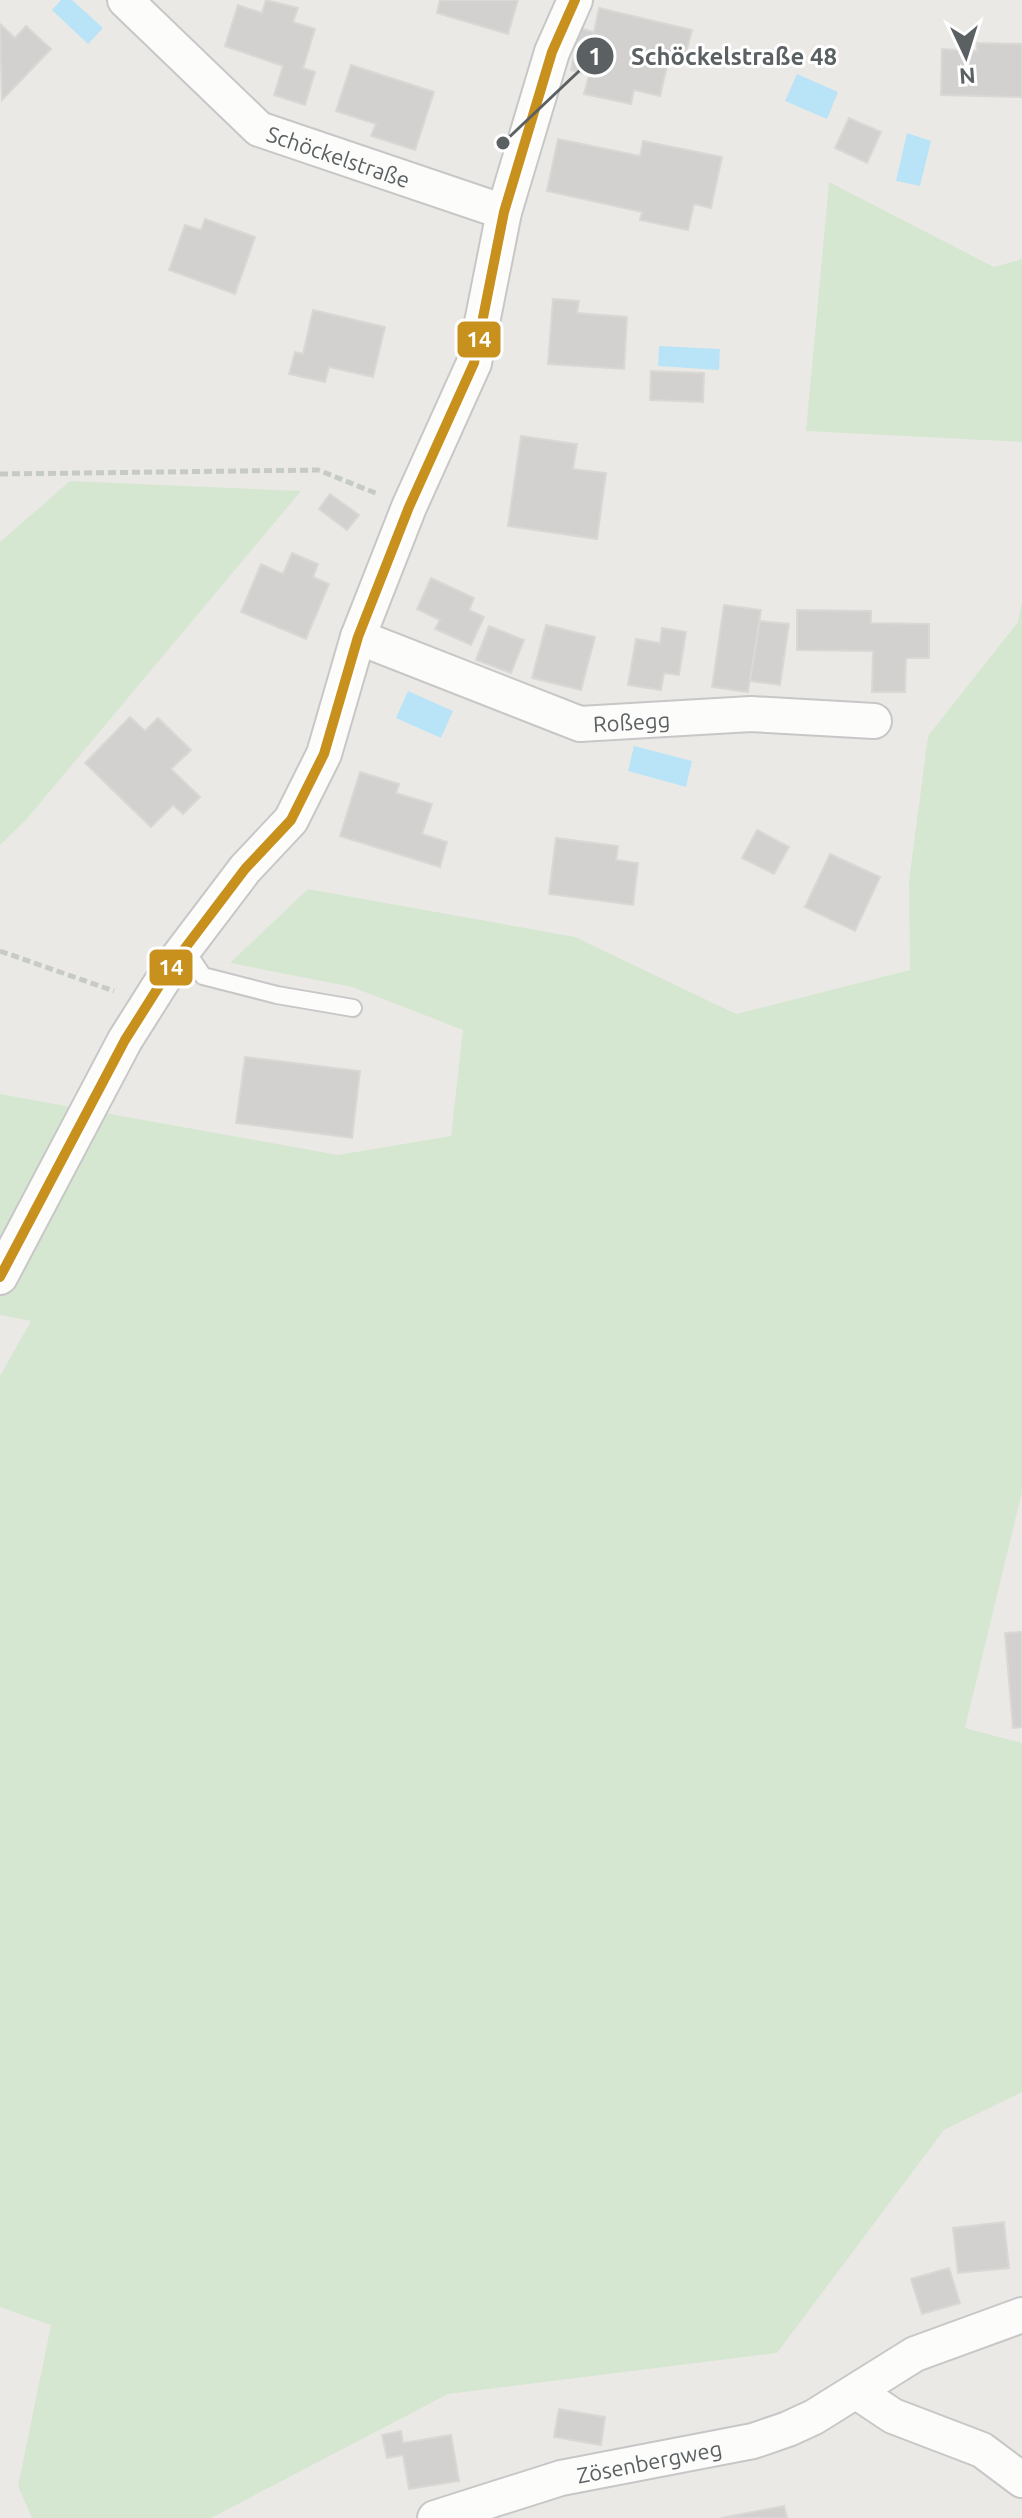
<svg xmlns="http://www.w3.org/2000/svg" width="1022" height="2518" viewBox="0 0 1022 2518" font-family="Ubuntu,sans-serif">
<rect width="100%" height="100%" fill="#ebe9e6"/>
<g fill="#d6e7d1">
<polygon points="829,182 994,267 1022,259 1022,442 806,431"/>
<polygon points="70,481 301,491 25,821 0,845 0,542"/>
<polygon points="1022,602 1022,1492 965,1728 1022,1743 1022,2092 944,2130 777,2353 448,2394 211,2518 32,2518 18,2486 51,2325 0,2307 0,1376 31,1321 0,1315 0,1094 338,1155 451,1136 463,1030 352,987 230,963 308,889 575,937 736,1014 910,970 909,881 928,736 1018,622"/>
</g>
<g fill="#b9e4f7">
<polygon points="61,0 72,0 103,28 88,44 52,10"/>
<polygon points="797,74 838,92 827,119 785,101"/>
<polygon points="907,133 931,141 920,186 896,181"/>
<polygon points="659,346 720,349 719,370 658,366"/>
<polygon points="408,691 453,711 441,738 396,718"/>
<polygon points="634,746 692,761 686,787 628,771"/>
</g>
<g fill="#d2d1cf" stroke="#dad8d5" stroke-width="2">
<polygon points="266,0 298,8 293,22 315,29 303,68 315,72 305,105 274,95 283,66 225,46 238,5 262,13"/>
<polygon points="440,0 518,0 508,34 437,13"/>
<polygon points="599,8 692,30 686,52 671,49 660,96 634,90 631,104 584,94 589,75 571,70 580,28 594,32"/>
<polygon points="0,24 15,38 26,26 51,49 2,100"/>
<polygon points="977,43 1022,44 1022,97 941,95 942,49 977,51"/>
<polygon points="351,65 434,92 415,150 371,136 376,124 336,111"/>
<polygon points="849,118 881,132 867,163 835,148"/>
<polygon points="558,139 640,156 643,141 722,157 711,208 694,204 688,230 640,220 642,212 547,191"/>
<polygon points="205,219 255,237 235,294 169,270 185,225 201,230"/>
<polygon points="553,299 579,301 577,313 627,317 624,369 548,364"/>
<polygon points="313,310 385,327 373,377 329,367 325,382 289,374 295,352 303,354"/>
<polygon points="651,371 704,373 703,402 650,400"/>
<polygon points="521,436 577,444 573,469 606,473 597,539 508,526"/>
<polygon points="330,494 359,515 347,530 319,509"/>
<polygon points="292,553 318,564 313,577 329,584 306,639 241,612 261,564 283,574"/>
<polygon points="431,578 474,598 469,610 484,617 471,645 435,629 440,620 417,609"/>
<polygon points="724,605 761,610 748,692 712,687"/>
<polygon points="797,610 871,611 871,623 929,624 929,658 906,658 905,692 872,692 873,651 797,650"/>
<polygon points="760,621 789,624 780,685 750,681"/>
<polygon points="546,625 595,637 581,690 532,678"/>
<polygon points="489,626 524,640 511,673 476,660"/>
<polygon points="662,628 686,632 679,675 664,673 661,690 628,685 636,639 660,643"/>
<polygon points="130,717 145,731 158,718 191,750 171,769 200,797 183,814 173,805 151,827 85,763"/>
<polygon points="360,772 399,784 396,793 432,804 422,834 447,842 440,867 340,836"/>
<polygon points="757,830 789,847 774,874 742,858"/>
<polygon points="556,838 618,846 616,860 638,863 633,905 549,894"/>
<polygon points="830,854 880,877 855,931 805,907"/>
<polygon points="245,1057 360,1071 352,1138 236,1123"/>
<polygon points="1022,1632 1022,1727 1013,1728 1005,1633"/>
<polygon points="1004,2222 1009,2268 958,2273 953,2228"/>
<polygon points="949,2268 960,2303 922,2314 911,2279"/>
<polygon points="559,2409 605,2417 601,2445 554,2437"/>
<polygon points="401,2431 403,2443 451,2435 459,2481 409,2489 403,2455 387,2458 382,2435"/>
<polygon points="784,2506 787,2518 721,2518"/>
</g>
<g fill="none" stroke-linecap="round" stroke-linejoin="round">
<g stroke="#c7c7c7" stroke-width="20">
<polyline id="lane" points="185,949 203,976 277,995 353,1008"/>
</g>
<g stroke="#c7c7c7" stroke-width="38">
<g id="street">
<path id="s1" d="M125,0L259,129L504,212"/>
<path id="s2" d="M358,637L580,724L751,714L874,721"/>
<polyline points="0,1277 125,1040 173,964 245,869 291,820 324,754 358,637 409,507 474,363 504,212 552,52 575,0"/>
<polyline points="857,2392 893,2416 982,2450 1022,2480"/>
<path id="s3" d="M435,2518L561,2478L753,2441L788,2429L814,2417L915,2354L1022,2315"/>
</g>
</g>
<g stroke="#c6cbc8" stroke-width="5" stroke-dasharray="8 4" stroke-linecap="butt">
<polyline points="0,474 318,470 378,494"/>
<polyline points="0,951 114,991"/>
</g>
<use href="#lane" stroke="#fcfcfb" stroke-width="16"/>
<use href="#street" stroke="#fcfcfb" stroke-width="34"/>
<g stroke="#fff" stroke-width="16">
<polyline id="bus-1" points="0,1277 125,1040 173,964 245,869 291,820 324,754 358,637 409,507 474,363 504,212 552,52 575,0"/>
</g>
<use href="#bus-1" stroke="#c8911e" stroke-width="10"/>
</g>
<g text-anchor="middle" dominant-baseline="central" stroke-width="6" stroke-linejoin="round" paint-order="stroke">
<g font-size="22" fill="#5b6063" stroke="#fff">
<text stroke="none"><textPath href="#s1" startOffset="270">Schöckelstraße</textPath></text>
<text stroke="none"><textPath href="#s2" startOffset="290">Roßegg</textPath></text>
<text stroke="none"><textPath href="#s3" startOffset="222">Zösenbergweg</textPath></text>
</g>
</g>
<path fill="none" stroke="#5b6063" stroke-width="3" d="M503 143L595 56"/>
<g fill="#5b6063" stroke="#fff" stroke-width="3">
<circle cx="503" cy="143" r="8"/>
<circle cx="595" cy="56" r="20"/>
</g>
<g font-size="24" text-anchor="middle" font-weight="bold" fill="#fff">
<text x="595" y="65">1</text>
</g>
<g font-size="24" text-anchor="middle" font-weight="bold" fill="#5b6063" stroke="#fff" stroke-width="6" stroke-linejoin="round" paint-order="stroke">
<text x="734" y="65">Schöckelstraße 48</text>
</g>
<g stroke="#fff" stroke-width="3">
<rect x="456" y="320" width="46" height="39" rx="8" fill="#c8911e"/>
<rect x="148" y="948" width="46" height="39" rx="8" fill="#c8911e"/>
</g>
<g font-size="22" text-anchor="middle" font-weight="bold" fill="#fff">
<text x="479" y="347">14</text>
<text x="171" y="975">14</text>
</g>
<g transform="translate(966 56) rotate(176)" stroke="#ffffff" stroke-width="6" paint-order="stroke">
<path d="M0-6L14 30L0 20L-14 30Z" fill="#5b6063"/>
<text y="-12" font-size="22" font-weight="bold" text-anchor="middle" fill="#5b6063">N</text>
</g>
</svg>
